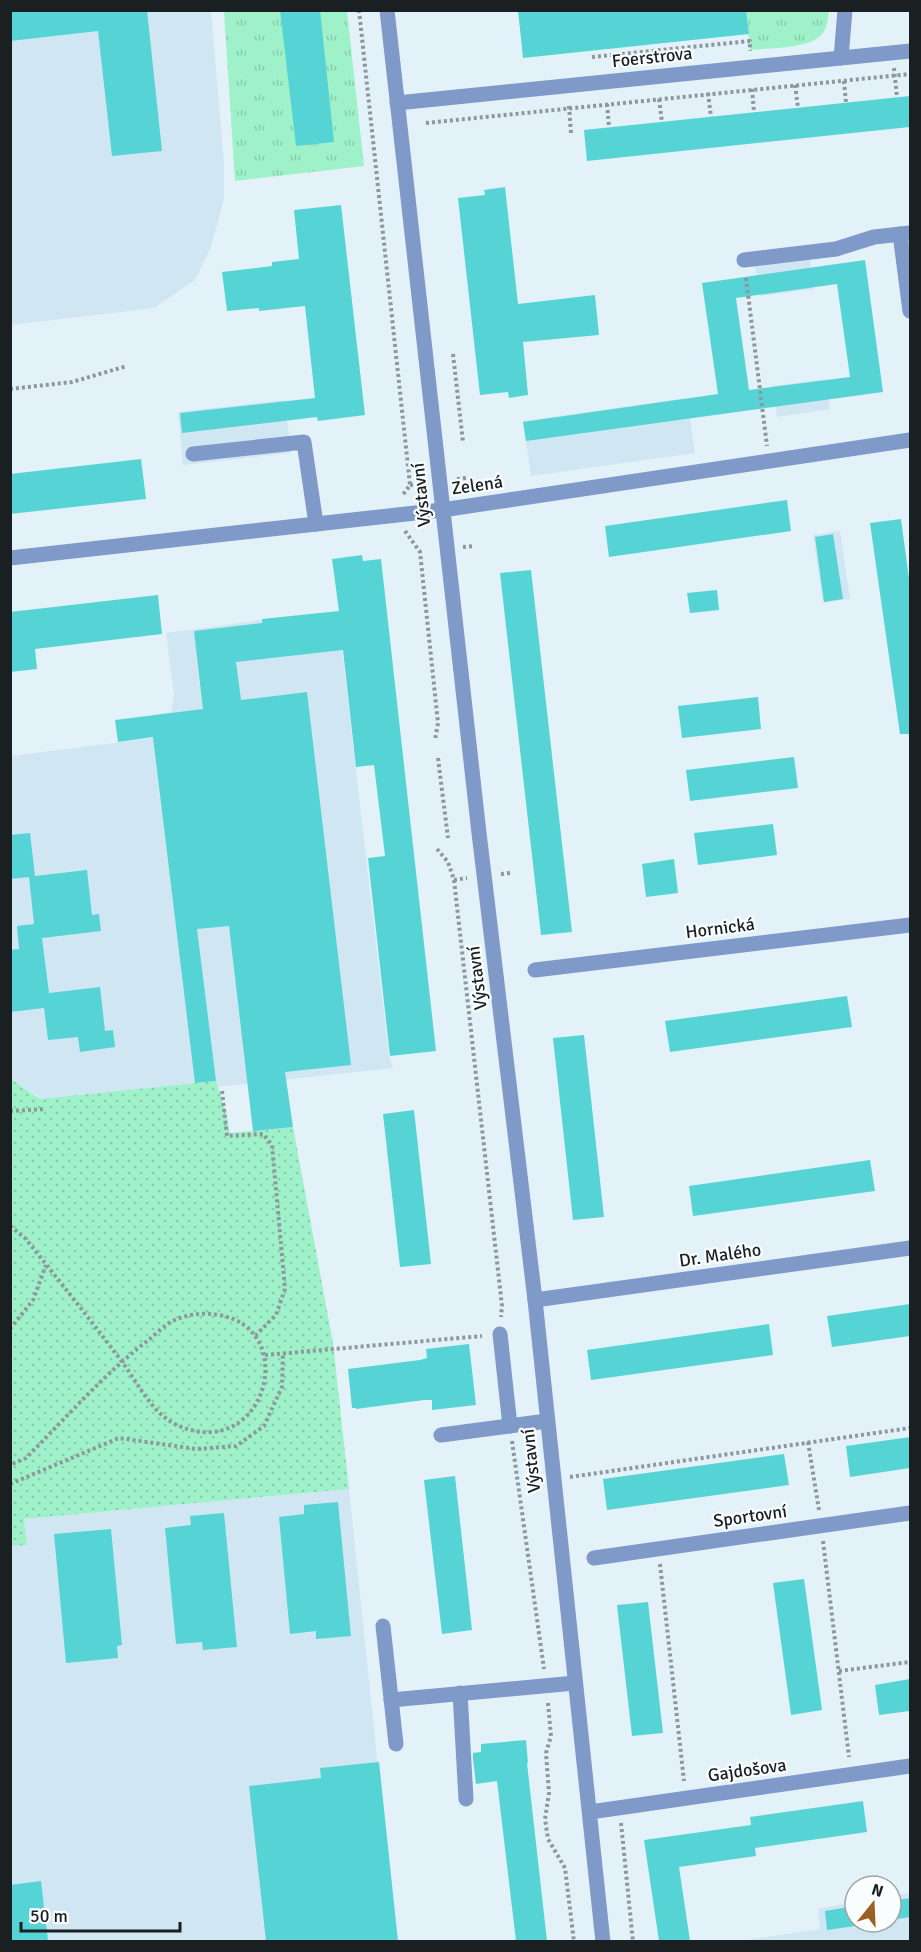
<svg xmlns="http://www.w3.org/2000/svg" width="921" height="1952" viewBox="0 0 921 1952" font-family="Signika,sans-serif">
<defs>
<pattern id="grass-tufts" width="24" height="20" patternUnits="userSpaceOnUse" patternTransform="scale(1.5)"><rect width="24" height="20" fill="#9ff1ca"/><path d="M3 7l-1-3M5 7V3M7 7l1-3M15 17l-1-3M17 17v-4M19 17l1-3" fill="none" stroke="#88cead"/></pattern>
<pattern id="park-dots" width="8" height="8" patternUnits="userSpaceOnUse" patternTransform="scale(1.5)"><rect width="8" height="8" fill="#9ff1ca"/><path d="M2 2h.1M6 6h.1" fill="none" stroke="#88cead" stroke-width="1.8" stroke-linecap="round"/></pattern>
</defs>
<rect width="100%" height="100%" fill="#e3f2f9"/>
<g fill="#d0e6f2">
<polygon points="10,11 211,11 224,164 224,198 211,247 195,280 154,308 11,325"/>
<polygon points="810,258 814,289 760,296 755,265"/>
<polygon points="826,379 830,409 777,417 773,386"/>
<polygon points="687,398 695,453 531,476 523,421"/>
<polygon points="285,400 291,453 183,465 178,412"/>
<polygon points="840,531 850,599 823,603 813,535"/>
<polygon points="261,620 266,659 342,650 389,1056 393,1068 218,1087 215,1081 39,1099 11,1078 11,756 153,738 151,715 171,712 174,694 166,633"/>
<polygon points="349,1489 396,1941 11,1942 10,1546 27,1544 24,1519"/>
<polygon points="910,1893 910,1941 733,1942 820,1929 818,1909 855,1902 855,1922 891,1922 891,1896"/>
</g>
<g fill="url(#grass-tufts)">
<polygon points="224,11 347,11 364,166 235,181"/>
<path d="M746,11H829C828,18 827,27 823,33C812,49 769,48 750,50Z"/>
</g>
<polygon fill="url(#park-dots)" points="10,1078 39,1099 216,1081 225,1109 230,1133 293,1127 333,1343 349,1489 24,1519 27,1545 11,1546"/>
<g fill="#56d4d5" fill-rule="evenodd">
<polygon points="10,10 147,10 162,151 112,156 98,31 10,41"/>
<polygon points="280,10 320,10 334,142 296,146"/>
<polygon points="518,10 746,10 749,34 523,58"/>
<polygon points="910,96 910,127 587,161 584,130"/>
<polygon points="505,187 518,304 595,295 599,335 523,342 528,395 509,398 508,392 480,395 458,198 485,195 484,190"/>
<polygon points="341,205 365,415 318,421 317,417 182,433 180,413 315,398 305,306 259,311 259,308 227,311 222,272 272,266 272,262 299,259 294,210"/>
<path d="M865,260L883,392L526,441L523,422L718,394L702,283ZM837,284L850,377L749,390L736,298Z"/>
<polygon points="141,459 146,499 10,514 10,474"/>
<polygon points="787,500 791,531 609,557 605,526"/>
<polygon points="901,519 910,586 910,734 900,734 870,523"/>
<polygon points="833,534 843,599 824,602 815,537"/>
<polygon points="362,555 363,561 381,559 436,1051 390,1056 368,858 385,856 374,765 356,767 343,650 236,662 241,700 307,692 351,1065 285,1072 293,1127 253,1131 229,926 197,929 216,1081 195,1083 153,737 118,742 115,720 203,709 194,631 262,623 262,619 339,611 332,559"/>
<polygon points="531,570 572,932 541,935 500,573"/>
<polygon points="717,590 719,610 690,613 687,593"/>
<polygon points="158,595 162,634 35,649 37,669 10,672 10,612"/>
<polygon points="758,697 761,729 682,738 678,706"/>
<polygon points="794,757 798,788 690,801 686,770"/>
<polygon points="773,824 777,855 698,865 694,833"/>
<polygon points="30,833 35,876 87,870 92,915 99,914 101,931 42,938 49,993 100,987 105,1031 113,1030 115,1047 80,1052 78,1037 48,1040 44,1008 10,1012 10,950 19,949 17,926 34,924 29,877 10,879 10,835"/>
<polygon points="674,859 678,893 646,897 642,864"/>
<polygon points="847,996 852,1027 670,1052 665,1021"/>
<polygon points="584,1035 604,1217 573,1220 553,1038"/>
<polygon points="414,1110 431,1264 400,1267 383,1114"/>
<polygon points="870,1160 875,1191 693,1216 689,1186"/>
<polygon points="910,1304 910,1336 832,1347 827,1316"/>
<polygon points="769,1324 773,1355 591,1380 587,1350"/>
<polygon points="469,1344 476,1405 432,1410 432,1400 424,1400 356,1409 356,1408 352,1408 348,1369 420,1360 427,1358 426,1349"/>
<polygon points="910,1437 910,1468 850,1477 846,1446"/>
<polygon points="784,1454 789,1485 607,1510 603,1479"/>
<polygon points="455,1476 472,1630 442,1634 424,1480"/>
<polygon points="338,1502 351,1636 316,1639 316,1631 290,1634 279,1517 304,1514 304,1505"/>
<polygon points="224,1513 237,1647 203,1650 202,1642 176,1644 165,1528 191,1525 190,1516"/>
<polygon points="111,1529 122,1645 117,1646 118,1658 66,1663 54,1534"/>
<polygon points="804,1579 822,1710 791,1715 773,1583"/>
<polygon points="648,1602 663,1733 632,1736 617,1605"/>
<polygon points="910,1679 910,1711 879,1715 875,1685"/>
<polygon points="526,1740 528,1763 527,1763 547,1941 516,1941 497,1781 476,1784 473,1759 473,1753 481,1752 481,1744"/>
<polygon points="379,1762 398,1941 266,1941 249,1786 321,1778 320,1768"/>
<polygon points="863,1801 867,1832 755,1848 756,1856 679,1867 690,1941 659,1941 644,1840 751,1825 750,1817"/>
<polygon points="41,1881 48,1941 10,1941 10,1885"/>
<polygon points="910,1898 910,1917 891,1920 891,1901"/>
<polygon points="855,1906 855,1926 827,1930 825,1911"/>
</g>
<g fill="none" stroke-linecap="round" stroke-linejoin="round">
<g stroke="#8d989d" stroke-width="4" stroke-dasharray="3 3" stroke-linecap="butt">
<polyline points="359,10 410,485 402,496"/>
<polyline points="592,57 750,41 750,51"/>
<polyline points="894,68 897,97"/>
<polyline points="844,81 846,103"/>
<polyline points="795,85 798,108"/>
<polyline points="752,89 754,112"/>
<polyline points="708,93 711,117"/>
<polyline points="659,99 662,122"/>
<polyline points="607,104 609,127"/>
<polyline points="569,106 571,133"/>
<polyline points="426,123 910,74"/>
<polyline points="746,278 767,446"/>
<polyline points="453,354 463,442"/>
<polyline points="10,389 72,382 127,366"/>
<polyline points="457,479 466,478"/>
<polyline points="410,485 421,484"/>
<polyline points="405,531 420,552 438,723 435,740"/>
<polyline points="463,547 474,546"/>
<polyline points="438,758 448,838"/>
<polyline points="437,849 448,862 454,880 502,1306 501,1317"/>
<polyline points="501,874 510,873"/>
<polyline points="454,880 467,878"/>
<polyline points="222,1091 227,1136 263,1134 272,1145 285,1289 276,1315 256,1335"/>
<polyline points="10,1111 46,1109"/>
<path d="M10,1226L25,1238C57,1278 89,1318 120,1359C137,1381 152,1415 179,1426C266,1462 301,1329 219,1315C203,1312 186,1314 171,1322C162,1327 154,1336 146,1342C102,1376 65,1419 26,1458L10,1465"/>
<polyline points="10,1329 33,1300 46,1265"/>
<polyline points="265,1355 482,1336"/>
<polyline points="512,1441 544,1669"/>
<polyline points="808,1442 819,1510"/>
<polyline points="570,1477 910,1428"/>
<polyline points="10,1484 119,1438 196,1449 236,1446 264,1426 282,1387 283,1353"/>
<polyline points="823,1541 849,1757"/>
<polyline points="660,1564 684,1781"/>
<polyline points="839,1671 910,1662"/>
<polyline points="548,1703 551,1736 546,1753 549,1793 545,1819 548,1839 565,1868 574,1942"/>
<polyline points="621,1823 633,1942"/>
</g>
<g stroke="#7f99c8" stroke-width="15">
<polyline points="387,10 479,833 535,1300 603,1942"/>
<polyline points="841,58 845,10"/>
<polyline points="397,103 910,51"/>
<polyline points="900,234 910,311"/>
<polyline points="744,260 836,249 874,237 910,233"/>
<polyline points="193,454 304,442 316,524"/>
<polyline points="10,558 442,510 910,440"/>
<polyline points="535,970 910,925"/>
<polyline points="535,1300 910,1248"/>
<polyline points="500,1334 510,1426"/>
<polyline points="441,1435 547,1421"/>
<polyline points="594,1558 910,1513"/>
<polyline points="383,1626 396,1744"/>
<polyline points="460,1693 466,1799"/>
<polyline points="391,1700 575,1683"/>
<polyline points="590,1812 910,1766"/>
</g>
</g>
<g text-anchor="middle" dominant-baseline="central" stroke-width="4.5" stroke-linejoin="round" paint-order="stroke">
<g font-size="18" fill="#1a1f22" stroke="#fafdfe">
<text transform="translate(652 57) rotate(-6)">Foerstrova</text>
<text transform="translate(477 485) rotate(-8)">Zelená</text>
<text transform="translate(421 495) rotate(-96)">Výstavní</text>
<text transform="translate(720 928) rotate(-7)">Hornická</text>
<text transform="translate(477 978) rotate(-97)">Výstavní</text>
<text transform="translate(720 1255) rotate(-8)">Dr. Malého</text>
<text transform="translate(531 1461) rotate(-96)">Výstavní</text>
<text transform="translate(750 1516) rotate(-8)">Sportovní</text>
<text transform="translate(747 1770) rotate(-8)">Gajdošova</text>
</g>
</g>
<rect width="921" height="1952" fill="none" stroke="#1a1f22" stroke-width="24"/>
<g transform="translate(873 1904) rotate(18)"><circle r="28" fill="#fafdfe" stroke="#a0a4a6" stroke-width="1.5"/>
<path d="M0-4.5L10 22L0 15L-10 22Z" fill="#9c6122"/>
<text y="-9" font-size="16" font-weight="bold" text-anchor="middle" fill="#1a1f22">N</text>
</g>
<path d="M21 1922v9h159v-9" fill="none" stroke="#1a1f22" stroke-width="3"/>
<text x="30" y="1922" font-size="18" fill="#1a1f22" stroke="#fafdfe" stroke-width="4.5" paint-order="stroke">50 m</text>
</svg>
